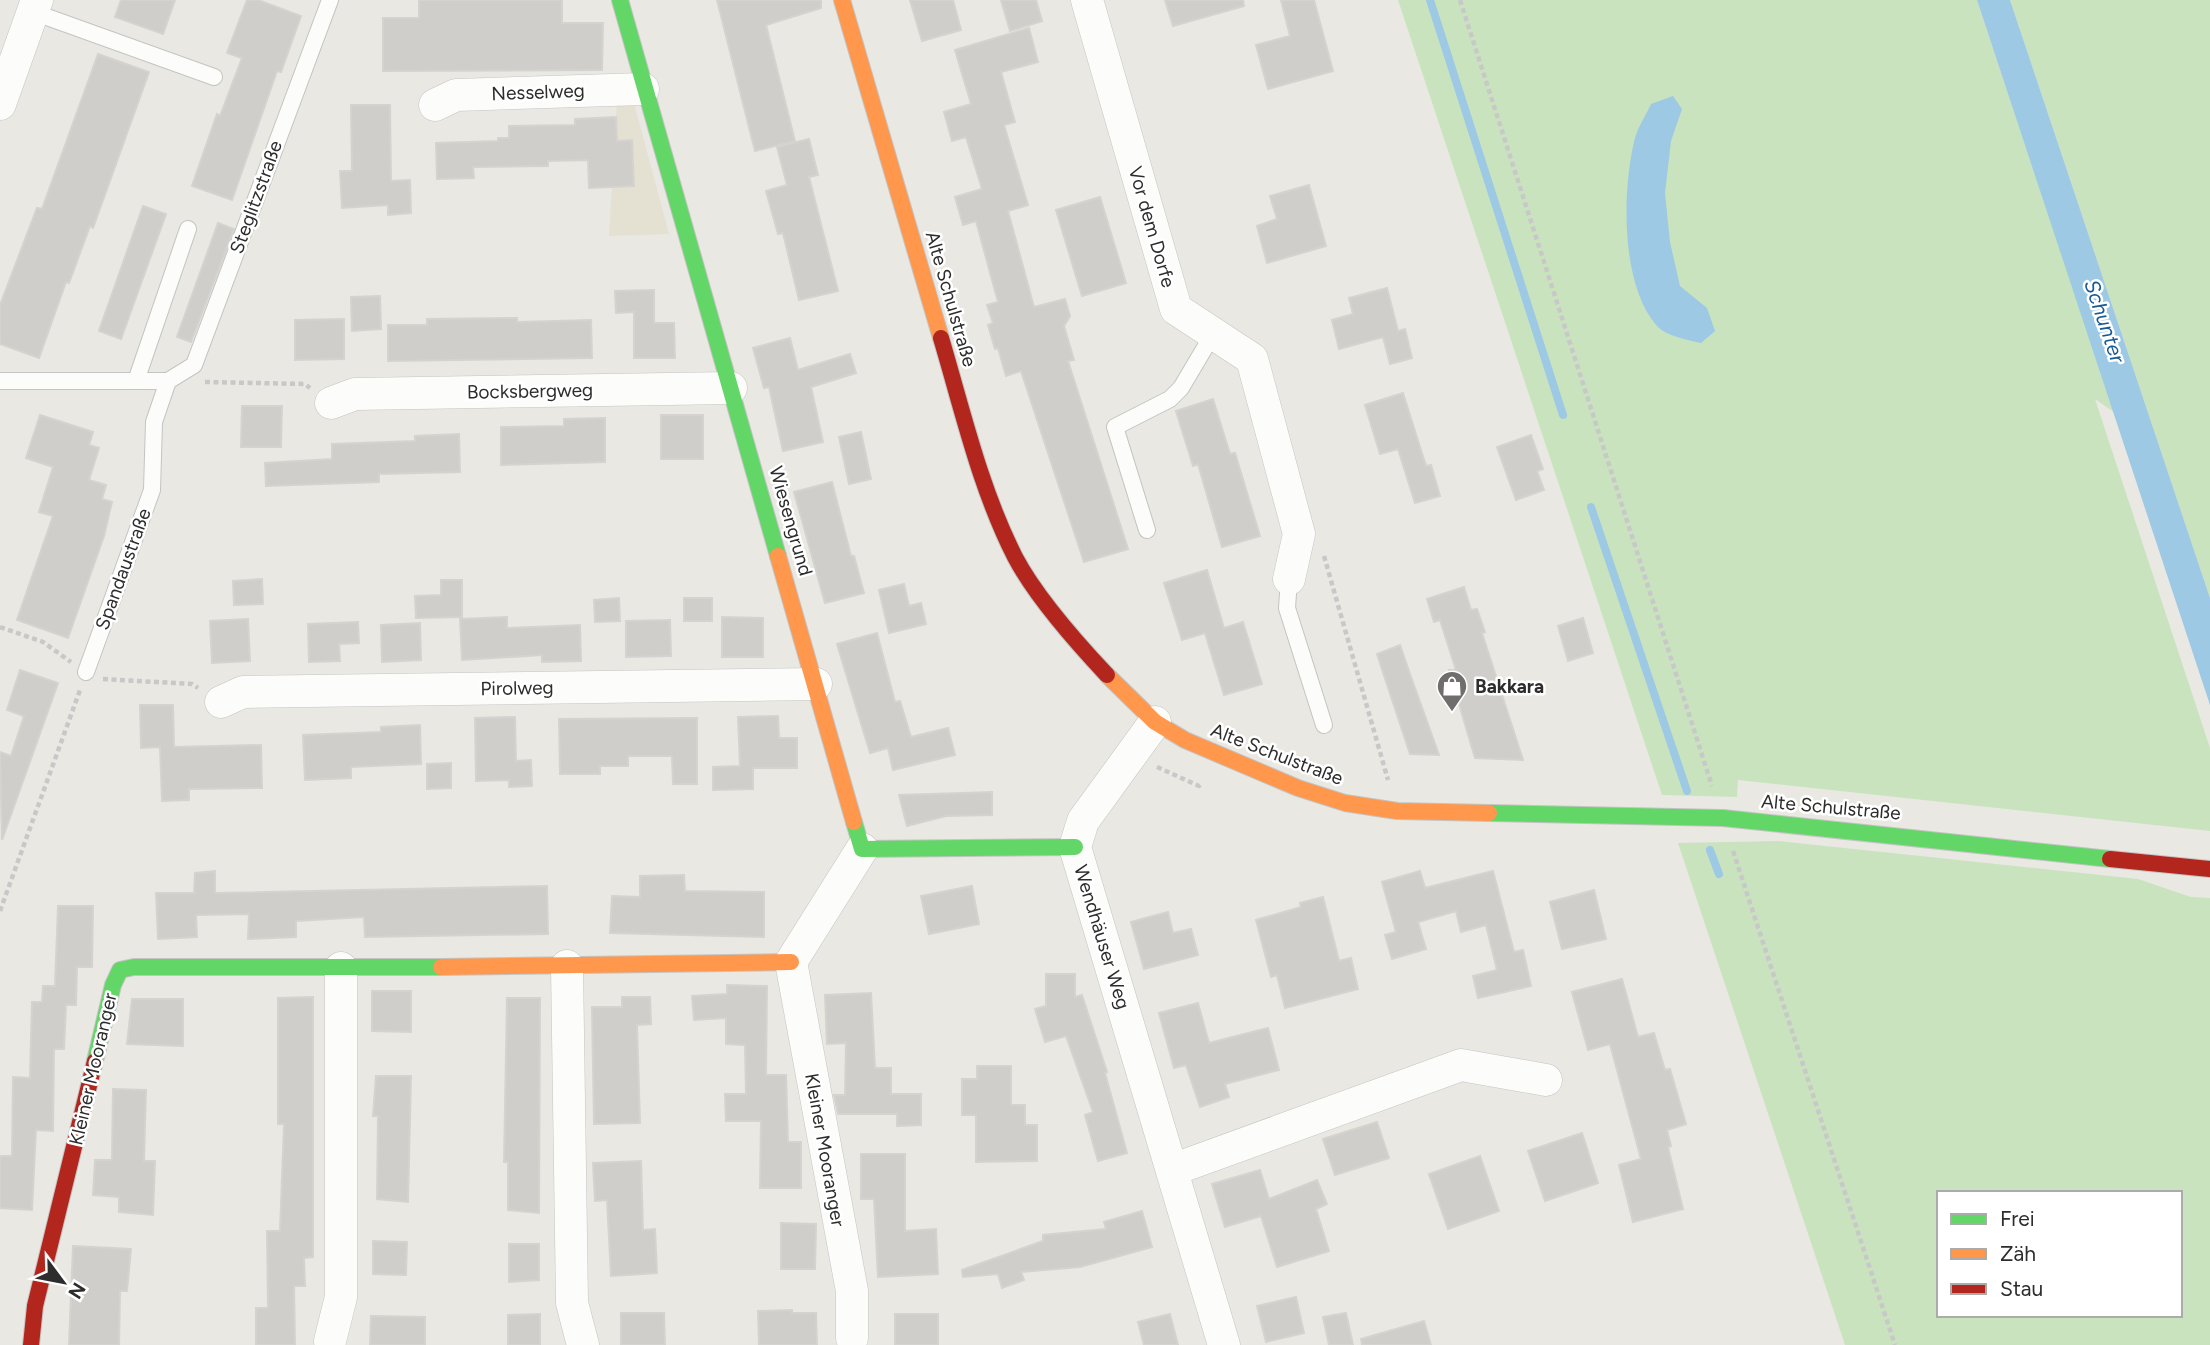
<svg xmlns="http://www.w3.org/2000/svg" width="2210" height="1345" viewBox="0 0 2210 1345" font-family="Figtree,sans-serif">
<rect width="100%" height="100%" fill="#eae8e3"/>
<polygon fill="#e4e0d2" points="617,103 634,103 669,234 609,236"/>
<g fill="#c9e3bf" fill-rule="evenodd">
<polygon points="1398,0 1977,0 2114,412 2095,399 2210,748 2210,831 1738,780 1737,797 1662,795"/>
<polygon points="2010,0 2210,0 2210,598"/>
<path d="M1777,841L2138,879L2191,897L2210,898V1345H1845L1678,843ZM1939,1193H2180V1315H1939Z"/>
</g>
<g fill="#9dc9e5">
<polygon points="1977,0 2010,0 2210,598 2210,705"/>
<path d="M1673,96L1682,109L1671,141L1665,193L1670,242L1680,286L1707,308L1715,331L1701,343C1688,340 1666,336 1657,326C1620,284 1622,189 1635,138C1638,127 1646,115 1651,104Z"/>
</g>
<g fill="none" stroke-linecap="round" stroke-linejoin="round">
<g stroke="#9dc9e5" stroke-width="8">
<polyline points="1430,0 1563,415"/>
<polyline points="1591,507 1687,791"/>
<polyline points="1710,850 1719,874"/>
</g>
</g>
<g fill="#cfceca" stroke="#d5d3cf" stroke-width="2">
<polygon points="121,0 175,0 163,34 115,17"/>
<polygon points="247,0 258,0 301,16 281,72 277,71 232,200 192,186 217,114 220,116 242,58 227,53"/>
<polygon points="419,0 562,0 562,23 603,23 602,70 383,71 383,18 419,18"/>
<polygon points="717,0 821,0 821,8 766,25 795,141 755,151"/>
<polygon points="910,0 953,0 961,30 922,41"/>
<polygon points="1001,0 1036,0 1042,21 1010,31"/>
<polygon points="1165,0 1243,0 1244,6 1173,26"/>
<polygon points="1281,0 1314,0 1333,71 1268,89 1256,45 1290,36"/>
<polygon points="1029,28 1038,62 1001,72 1015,122 1004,125 1028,205 1008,211 1034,307 1065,299 1070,316 1064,326 1074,360 1068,361 1128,549 1084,562 1021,371 1006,376 998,348 995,349 988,325 993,323 987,305 998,302 976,221 963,225 955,197 982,189 966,137 952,141 944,112 971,104 955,50"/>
<polygon points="98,54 149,72 93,228 90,226 69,283 66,282 39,358 0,344 0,305 37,208 42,209"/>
<polygon points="351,105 390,105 391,181 410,180 411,213 388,215 388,205 342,208 340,171 352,171"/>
<polygon points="616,117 617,141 632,140 634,186 589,188 588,160 548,161 548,166 473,167 474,178 437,179 436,143 498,141 498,138 509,138 509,126 575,125 575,119"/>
<polygon points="809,139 818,175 809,177 838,291 799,300 783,233 778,234 766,191 787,185 777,147"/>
<polygon points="1309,185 1326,246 1267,263 1257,226 1277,219 1270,196"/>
<polygon points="1100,197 1126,283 1082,296 1056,210"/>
<polygon points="143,206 166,214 121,339 99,331"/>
<polygon points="218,223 234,229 191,342 177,337"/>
<polygon points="1387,288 1398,331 1405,329 1412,358 1390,364 1383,337 1339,349 1332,320 1353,314 1349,298"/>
<polygon points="654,290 654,323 674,323 675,358 634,358 634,312 616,313 615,291"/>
<polygon points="380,296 381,329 352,331 351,297"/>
<polygon points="517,318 517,322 591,320 592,358 388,361 388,325 427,325 427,319"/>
<polygon points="344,319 344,359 295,360 295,320"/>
<polygon points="790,338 798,370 850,354 856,373 811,387 823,442 783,451 769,387 764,388 753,348"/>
<polygon points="1403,393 1426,466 1431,465 1440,496 1415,503 1398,449 1380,454 1365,405"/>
<polygon points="1213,399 1230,454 1235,453 1260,536 1222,547 1198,464 1193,466 1176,411"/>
<polygon points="242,406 282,406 281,447 241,447"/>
<polygon points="40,415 93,432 89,445 99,448 89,480 106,485 102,499 112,502 104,536 68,638 17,620 53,516 39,512 53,467 26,458"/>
<rect x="661" y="415" width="42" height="44"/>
<polygon points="605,418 605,462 501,465 501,427 564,426 564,419"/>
<polygon points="861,432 871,479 849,484 839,437"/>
<polygon points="459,434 460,472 379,474 379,482 266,486 265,463 332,459 332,444 415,441 415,436"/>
<polygon points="1531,435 1543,469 1537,471 1544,490 1516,500 1497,447"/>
<polygon points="832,482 851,556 854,556 864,593 825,603 794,492"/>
<polygon points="1207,570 1224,628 1243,622 1262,684 1224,695 1205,633 1182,640 1164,583"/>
<polygon points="262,579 263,604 234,605 233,581"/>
<polygon points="441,580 462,580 462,617 416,618 415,596 441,595"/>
<polygon points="904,584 909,606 921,603 926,624 889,633 879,590"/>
<polygon points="1464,587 1471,610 1477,609 1485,632 1482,633 1523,760 1475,758 1449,670 1456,670 1440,620 1434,622 1427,599"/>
<polygon points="619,598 620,621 595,622 594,600"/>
<rect x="684" y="598" width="28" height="23"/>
<polygon points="507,617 507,628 580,625 581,661 542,662 542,655 462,660 460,619"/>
<polygon points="722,617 763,618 763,657 722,657"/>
<polygon points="1583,618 1593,653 1568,661 1558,626"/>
<polygon points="248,619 250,661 212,663 210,621"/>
<polygon points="670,620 671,656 626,657 626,621"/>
<polygon points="358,622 359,643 339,644 340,661 309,662 308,624"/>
<polygon points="420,623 421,660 382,662 381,625"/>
<polygon points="877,633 895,702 900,701 911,737 948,728 955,755 893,770 888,748 870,753 837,644"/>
<polygon points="1400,645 1410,674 1439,755 1410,754 1377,654"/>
<polygon points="20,670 58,683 2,840 0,752 11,756 24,716 7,710"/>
<polygon points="140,705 173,705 174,747 261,745 262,788 189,789 189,800 162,801 160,747 141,748"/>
<polygon points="778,716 779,738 797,738 797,768 753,768 753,789 713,790 713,767 740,766 738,717"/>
<polygon points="515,717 516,761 531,760 532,786 509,787 509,780 476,781 475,718"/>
<polygon points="697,718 697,784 673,784 672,756 628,756 628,766 600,766 600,774 560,774 559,719"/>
<polygon points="420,725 421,764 351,767 351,778 305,780 303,735 381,732 381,727"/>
<polygon points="451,763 451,788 427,789 427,764"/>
<polygon points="992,792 992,815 946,816 907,826 899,795"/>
<polygon points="215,871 215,893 547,886 548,934 365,937 364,917 296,921 296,937 248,939 249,914 196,915 197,937 158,939 156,893 194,893 195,873"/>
<polygon points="1420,871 1425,888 1493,871 1514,952 1523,950 1531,986 1478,998 1473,976 1497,970 1486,925 1461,932 1456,911 1418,922 1426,949 1392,959 1385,935 1396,932 1382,882"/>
<polygon points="684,875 685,891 764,892 764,937 610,933 612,896 640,897 640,876"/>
<polygon points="972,886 979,924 929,934 921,896"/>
<polygon points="1594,890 1606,939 1562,949 1550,902"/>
<polygon points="1323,897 1339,961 1351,958 1358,989 1285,1008 1277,975 1271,977 1256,920 1301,907 1300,903"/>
<polygon points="58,906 93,906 92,967 77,967 76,1005 66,1005 64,1049 54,1049 53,1131 36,1130 32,1210 0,1208 0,1156 12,1156 13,1077 30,1078 32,1002 42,1002 43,986 55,986"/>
<polygon points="1168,912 1173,933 1191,929 1198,955 1144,969 1131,922"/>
<polygon points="1046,974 1075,974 1075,997 1082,995 1107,1072 1105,1073 1127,1153 1098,1161 1085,1115 1093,1112 1066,1036 1045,1042 1035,1009 1046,1006"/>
<polygon points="1622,979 1638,1037 1654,1033 1665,1070 1670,1069 1686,1124 1667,1130 1671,1146 1668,1147 1683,1209 1633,1222 1619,1165 1641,1159 1610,1044 1588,1050 1572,992"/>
<polygon points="727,985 767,986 766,1075 786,1075 788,1142 801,1142 801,1188 760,1188 761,1121 726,1121 725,1094 746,1094 745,1045 726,1044 726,1018 694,1020 692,996 727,994"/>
<polygon points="372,991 411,991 411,1032 372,1031"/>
<polygon points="871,993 875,1068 891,1068 891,1094 921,1094 921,1125 897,1126 897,1114 838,1114 834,1095 845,1095 846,1043 827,1044 825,995"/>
<polygon points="313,997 313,1257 304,1258 305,1286 294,1286 295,1345 256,1345 256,1308 268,1308 267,1231 280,1231 284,1124 278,1124 278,998"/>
<polygon points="622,997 650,997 651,1024 637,1025 640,1123 594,1124 592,1007 622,1007"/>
<polygon points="507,998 540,998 539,1213 508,1210 508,1162 504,1162"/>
<polygon points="132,999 183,999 183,1046 127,1044"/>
<polygon points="1198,1003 1209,1043 1268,1028 1279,1070 1225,1084 1229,1097 1200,1107 1186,1065 1174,1068 1159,1013"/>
<polygon points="977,1066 1011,1066 1011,1105 1025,1105 1025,1125 1037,1125 1037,1161 976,1162 976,1115 962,1115 962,1079 977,1079"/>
<polygon points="376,1076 411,1076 408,1202 377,1199 378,1116 373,1116"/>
<polygon points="113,1089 146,1090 144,1161 155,1161 153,1215 119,1212 119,1197 93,1195 95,1160 112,1160"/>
<polygon points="1377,1122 1389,1158 1335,1175 1323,1139"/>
<polygon points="1582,1133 1598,1183 1545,1201 1528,1151"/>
<polygon points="861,1154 905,1154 905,1231 936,1229 938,1274 878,1277 874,1199 861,1199"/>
<polygon points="1480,1156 1499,1211 1448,1229 1429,1174"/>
<polygon points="641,1161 643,1230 655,1229 657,1273 611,1276 607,1200 595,1201 593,1163"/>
<polygon points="1260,1170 1269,1199 1317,1180 1327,1204 1316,1209 1329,1251 1277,1267 1261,1216 1225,1227 1212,1184"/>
<polygon points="1142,1211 1152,1247 1080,1267 1021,1272 1024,1280 1002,1288 998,1274 963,1277 962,1270 1043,1241 1043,1235 1106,1229 1104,1222"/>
<polygon points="781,1223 816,1224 815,1269 781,1269"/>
<polygon points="373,1241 407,1242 406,1275 373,1274"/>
<polygon points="509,1244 539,1244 539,1280 509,1282"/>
<polygon points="73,1246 131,1249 127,1291 120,1291 119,1345 69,1345"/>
<polygon points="1296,1297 1304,1333 1266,1342 1257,1306"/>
<polygon points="792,1310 792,1313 816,1313 817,1345 759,1345 758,1311"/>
<polygon points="621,1313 664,1313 665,1345 621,1345"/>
<polygon points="1346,1313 1353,1345 1329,1345 1323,1317"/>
<polygon points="540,1314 540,1345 508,1345 508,1315"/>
<rect x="895" y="1314" width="43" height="31"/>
<polygon points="1170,1314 1178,1345 1144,1345 1138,1322"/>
<polygon points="371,1316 425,1317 425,1345 370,1345"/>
<polygon points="1424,1321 1431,1345 1362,1345 1361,1339"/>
</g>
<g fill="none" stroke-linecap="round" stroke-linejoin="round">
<g stroke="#c4c4c3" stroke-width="18">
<g id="lane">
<polyline points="33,12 214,77"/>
<polyline points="0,381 168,381 154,422 152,490 86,672"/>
<polyline points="136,381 188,229"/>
<polyline points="168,381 194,365 330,0"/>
<polyline points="1147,530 1115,427 1170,399 1181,388 1213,334"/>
<polyline points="1289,579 1287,608 1324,725"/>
</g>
</g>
<g stroke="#c4c4c3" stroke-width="33">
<g id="street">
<polyline points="1087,0 1176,309 1252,359 1299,534 1289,579"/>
<polyline points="0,104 37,0"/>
<polyline points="435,105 456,95 643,89"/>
<polyline points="331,403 355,394 731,388"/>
<polyline points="221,702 243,692 816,684"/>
<polyline points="1155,722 1083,821 1075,847 1224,1345"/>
<polyline points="567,966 572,1303 583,1345"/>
<polyline points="1172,1170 1461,1065 1546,1080"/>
<polyline points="852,1338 852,1291 791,962 862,849"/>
<polyline points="330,1341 341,1297 341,968"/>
</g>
</g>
<g stroke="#c4c4c3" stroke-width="18">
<g id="fast">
<polyline points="620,0 778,556"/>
<polyline points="1489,813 1723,818 2110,859"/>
<polyline points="854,822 862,849 1075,847"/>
<polyline points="95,1061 113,985 120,970 134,967 441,967"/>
</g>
</g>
<g stroke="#c4c4c3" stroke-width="18">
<g id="slow">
<polyline points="842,0 941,338"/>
<polyline points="778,556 854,822"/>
<polyline points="1107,675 1155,722 1185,740 1298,788 1345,803 1397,811 1489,813"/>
<polyline points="441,967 791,962"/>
</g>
</g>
<g stroke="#c4c4c3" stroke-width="18">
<g id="jam">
<path d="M941,338C963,412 980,488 1015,557C1036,597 1076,642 1107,675"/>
<polyline points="2110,859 2210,869"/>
<polyline points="31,1345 35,1306 95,1061"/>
</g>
</g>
<g stroke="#c8c8c8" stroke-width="4.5" stroke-dasharray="5 3.5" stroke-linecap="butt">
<polyline points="1460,0 1712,786"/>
<polyline points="205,382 305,384 310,388"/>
<polyline points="1324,556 1388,780"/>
<polyline points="0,627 43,642 71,662"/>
<polyline points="103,679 192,684 198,688"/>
<polyline points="1157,767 1199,786 1201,782"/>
<polyline points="1733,851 1895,1345"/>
<polyline points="0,911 80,690"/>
</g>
<use href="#lane" stroke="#fcfcfb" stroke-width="16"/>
<use href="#street" stroke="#fcfcfb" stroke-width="32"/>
<use href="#fast" stroke="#63d668" stroke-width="16"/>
<use href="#slow" stroke="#ff974d" stroke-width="16"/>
<use href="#jam" stroke="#b3261e" stroke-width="16"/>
</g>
<defs>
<g id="shop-pin" transform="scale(1.575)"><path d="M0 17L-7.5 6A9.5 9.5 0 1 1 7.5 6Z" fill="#6f6e6d" stroke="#fff"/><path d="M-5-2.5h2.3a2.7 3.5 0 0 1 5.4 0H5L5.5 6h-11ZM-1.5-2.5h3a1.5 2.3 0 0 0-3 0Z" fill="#fff"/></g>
</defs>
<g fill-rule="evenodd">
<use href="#shop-pin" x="1452" y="686"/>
</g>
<g text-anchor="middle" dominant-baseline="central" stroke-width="5" stroke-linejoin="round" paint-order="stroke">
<g font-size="19" fill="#2d2d2d" stroke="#fff">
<text transform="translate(538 92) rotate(-2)">Nesselweg</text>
<text transform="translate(256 197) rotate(-70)">Steglitzstraße</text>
<text transform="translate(1152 227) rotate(74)">Vor dem Dorfe</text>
<text transform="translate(951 299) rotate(74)">Alte Schulstraße</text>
<text transform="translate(530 391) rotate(-1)">Bocksbergweg</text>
<text transform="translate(791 521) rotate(74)">Wiesengrund</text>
<text transform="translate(123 569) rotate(-70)">Spandaustraße</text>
<text transform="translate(517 688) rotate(-1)">Pirolweg</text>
<text transform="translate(1277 754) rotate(21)">Alte Schulstraße</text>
<text transform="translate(1831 807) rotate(5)">Alte Schulstraße</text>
<text transform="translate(1102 937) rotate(73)">Wendhäuser Weg</text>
<text transform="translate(93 1069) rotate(-77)">Kleiner Mooranger</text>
<text transform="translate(825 1150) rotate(80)">Kleiner Mooranger</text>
</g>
<g font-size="19" font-weight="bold" fill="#2d2d2d" stroke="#fff" text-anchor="start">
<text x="1475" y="686">Bakkara</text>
</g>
<g font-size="21" font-style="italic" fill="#185a95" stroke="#fff">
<text transform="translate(2105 321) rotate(71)">Schunter</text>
</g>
</g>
<rect x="1937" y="1191" width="245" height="126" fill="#ffffff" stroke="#ababab" stroke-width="2"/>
<rect x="1951" y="1214" width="35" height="10" fill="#63d668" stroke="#ababab" stroke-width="2"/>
<text x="2000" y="1226" font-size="21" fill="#2d2d2d">Frei</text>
<rect x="1951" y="1249" width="35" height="10" fill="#ff974d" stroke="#ababab" stroke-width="2"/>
<text x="2000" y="1261" font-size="21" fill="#2d2d2d">Zäh</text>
<rect x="1951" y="1284" width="35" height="10" fill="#b3261e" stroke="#ababab" stroke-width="2"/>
<text x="2000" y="1296" font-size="21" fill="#2d2d2d">Stau</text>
<g transform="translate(63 1282) rotate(122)" stroke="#ffffff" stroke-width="5" paint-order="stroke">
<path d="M0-5L12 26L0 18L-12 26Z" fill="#2d2d2d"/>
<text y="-10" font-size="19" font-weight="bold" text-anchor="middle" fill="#2d2d2d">N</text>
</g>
</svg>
